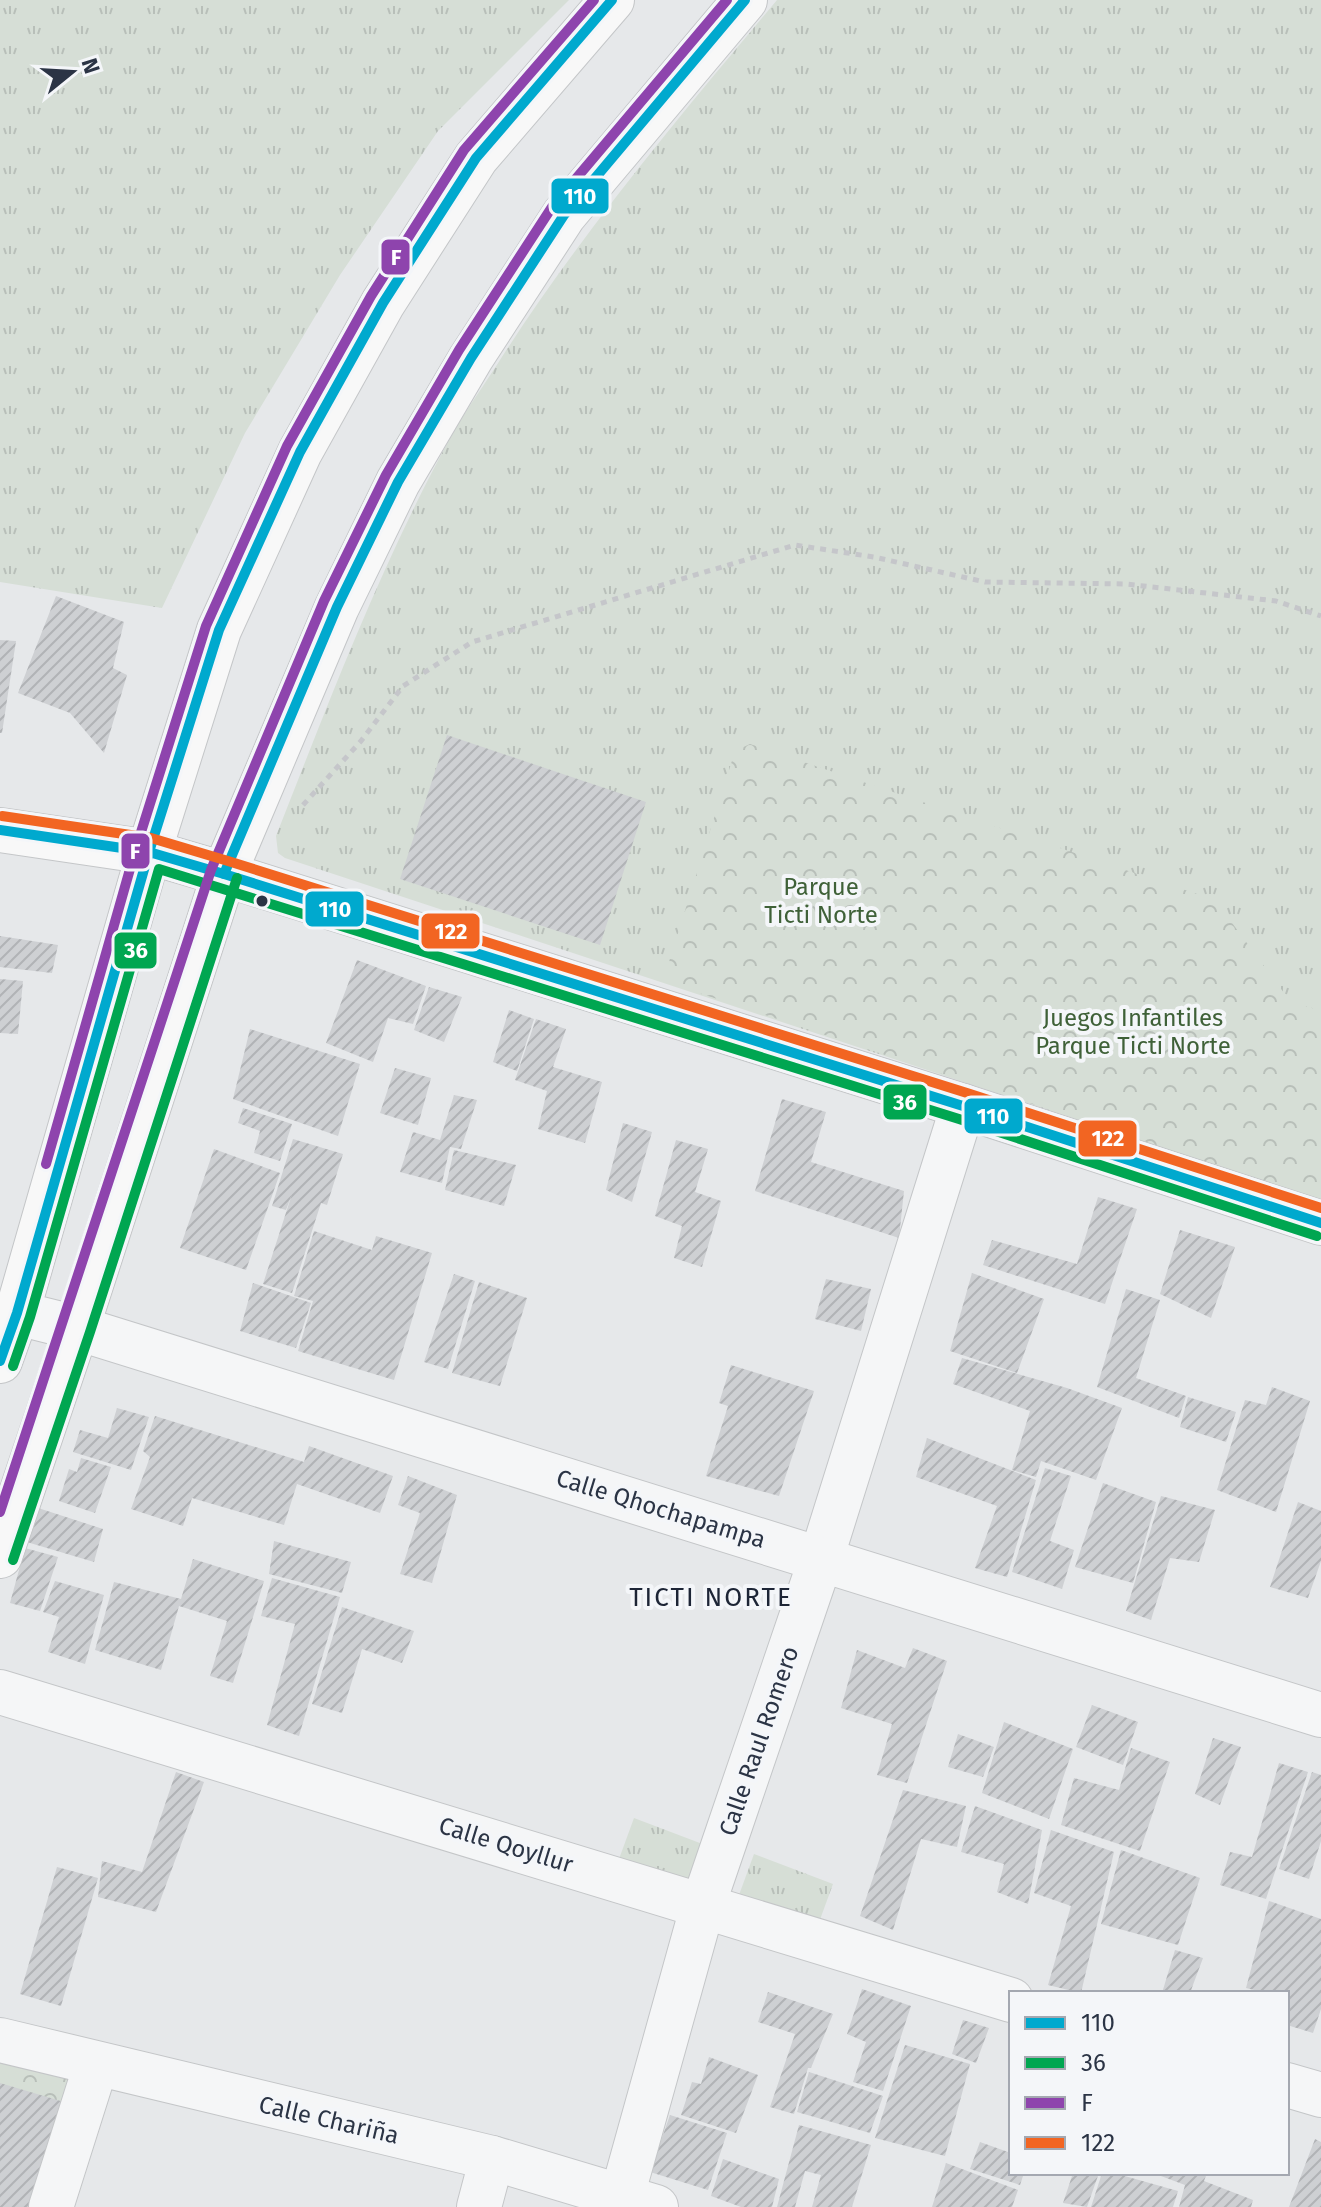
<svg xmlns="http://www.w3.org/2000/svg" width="1321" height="2207" viewBox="0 0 1321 2207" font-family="'Fira Sans',sans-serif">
<defs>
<pattern id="grass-tufts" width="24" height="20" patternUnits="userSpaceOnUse" patternTransform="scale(2)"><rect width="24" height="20" fill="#d6ded6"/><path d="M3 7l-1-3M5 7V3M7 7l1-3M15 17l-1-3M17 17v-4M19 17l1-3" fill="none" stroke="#b8bfb9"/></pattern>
<pattern id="park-crowns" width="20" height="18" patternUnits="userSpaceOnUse" patternTransform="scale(2)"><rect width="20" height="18" fill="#d6ded6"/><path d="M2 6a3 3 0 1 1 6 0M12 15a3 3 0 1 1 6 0" fill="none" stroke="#b8bfb9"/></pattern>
<pattern id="building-hatch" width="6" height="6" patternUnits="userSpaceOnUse" patternTransform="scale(2)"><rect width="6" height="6" fill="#ced0d3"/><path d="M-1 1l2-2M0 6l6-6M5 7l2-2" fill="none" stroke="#b1b3b6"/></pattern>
</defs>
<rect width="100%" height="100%" fill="#e6e8ea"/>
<g fill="url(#grass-tufts)">
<polygon points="0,0 569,0 438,131 340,275 245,433 162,608 0,582"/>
<path d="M777,0H1321V1200L285,858L278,853L276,836C330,699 382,561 454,431C468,407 485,384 500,360C582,232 679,117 777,0Z"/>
<polygon points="634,1818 713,1848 698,1888 619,1859"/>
<polygon points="754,1854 833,1884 818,1925 739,1895"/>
</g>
<g fill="url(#park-crowns)">
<polygon points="750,744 1215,900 1290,1001 1321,1011 1321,1200 663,981 735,751"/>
<polygon points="0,2053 68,2078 72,2088 0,2207"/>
</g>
<g fill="url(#building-hatch)">
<polygon points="56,596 124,622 113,668 127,675 104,753 70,713 18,693"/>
<polygon points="0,640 16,641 2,733 0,733"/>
<polygon points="447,735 646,802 600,945 400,879"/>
<polygon points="0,936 58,945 52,973 0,967"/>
<polygon points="357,960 426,986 413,1024 388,1018 373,1062 326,1043"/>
<polygon points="0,979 23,981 18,1034 0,1033"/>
<polygon points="429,987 462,997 444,1042 414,1030"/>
<polygon points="509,1010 534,1019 517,1071 493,1062"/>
<polygon points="536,1019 566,1029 553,1067 602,1082 585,1143 538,1129 547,1091 515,1080"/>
<polygon points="250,1029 360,1064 338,1136 233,1099"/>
<polygon points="395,1068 431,1078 418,1125 380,1113"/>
<polygon points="454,1095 477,1100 461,1149 450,1147 442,1183 400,1172 413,1132 440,1140"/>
<polygon points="782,1099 826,1112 811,1162 904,1191 899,1238 755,1191"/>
<polygon points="243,1108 292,1124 280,1161 254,1153 260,1131 238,1123"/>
<polygon points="623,1123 652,1132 632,1202 606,1190"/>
<polygon points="293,1139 343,1154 327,1205 321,1203 292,1293 263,1284 292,1194 286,1210 272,1206"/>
<polygon points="676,1140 708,1149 695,1192 721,1201 702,1267 674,1258 682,1226 655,1216"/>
<polygon points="214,1149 280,1173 246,1270 180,1248"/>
<polygon points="454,1150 516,1165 504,1206 445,1190"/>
<polygon points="1098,1197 1137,1209 1105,1304 983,1265 992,1240 1077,1264"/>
<polygon points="1180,1230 1235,1247 1211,1318 1160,1294"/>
<polygon points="314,1231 372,1250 376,1236 432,1253 394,1380 298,1351 313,1301 294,1296"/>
<polygon points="972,1273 1044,1299 1017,1373 950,1351"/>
<polygon points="454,1274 475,1281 448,1369 424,1362"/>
<polygon points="826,1279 871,1289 861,1331 815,1319"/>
<polygon points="479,1282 527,1298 500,1386 452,1373"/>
<polygon points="253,1283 311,1303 296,1348 240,1331"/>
<polygon points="1126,1289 1160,1300 1136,1378 1186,1396 1179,1418 1097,1387"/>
<polygon points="962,1358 1067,1388 1122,1408 1096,1480 1041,1461 1036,1477 1012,1470 1030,1411 953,1384"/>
<polygon points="731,1365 814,1391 779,1496 706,1476 728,1406 719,1403"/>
<polygon points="1272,1387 1310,1401 1276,1512 1217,1490 1245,1400 1266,1405"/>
<polygon points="1188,1397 1236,1412 1226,1442 1180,1427"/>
<polygon points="117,1408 149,1417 131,1470 73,1452 80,1430 108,1438"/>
<polygon points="155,1416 304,1462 309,1446 393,1476 380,1513 297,1484 284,1525 192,1498 183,1526 131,1509 150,1457 143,1451"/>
<polygon points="927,1438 1036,1480 1007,1577 975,1568 997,1506 916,1477"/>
<polygon points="81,1458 111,1467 95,1513 59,1501 69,1469 77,1472"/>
<polygon points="1045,1468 1071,1476 1050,1541 1074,1550 1062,1589 1012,1572"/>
<polygon points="408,1476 457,1495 432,1583 400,1574 420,1513 398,1505"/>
<polygon points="1103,1483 1156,1502 1133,1583 1075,1567"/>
<polygon points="1161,1496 1215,1510 1199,1562 1170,1558 1151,1620 1126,1611"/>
<polygon points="1298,1502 1321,1511 1321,1561 1308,1598 1270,1587"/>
<polygon points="32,1506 103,1529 94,1562 20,1540"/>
<polygon points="274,1541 351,1562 342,1593 269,1574"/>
<polygon points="25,1548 58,1557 40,1611 10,1603"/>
<polygon points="193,1559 264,1581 233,1683 210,1676 227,1621 179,1606 161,1670 95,1650 114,1582 181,1599"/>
<polygon points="272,1578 340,1597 299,1736 267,1725 295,1624 261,1616"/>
<polygon points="55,1581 104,1595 85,1664 48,1652 59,1617 43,1612"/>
<polygon points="342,1607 414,1631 402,1663 362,1649 342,1713 312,1704"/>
<polygon points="913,1648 947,1661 907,1783 877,1775 892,1724 841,1708 857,1650 905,1668"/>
<polygon points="1092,1705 1138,1722 1123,1765 1076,1747"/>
<polygon points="1004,1722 1073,1749 1049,1819 982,1793"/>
<polygon points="958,1734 994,1747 983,1777 948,1767"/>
<polygon points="1213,1738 1241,1747 1220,1805 1195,1794"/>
<polygon points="1131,1748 1170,1762 1140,1851 1061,1825 1074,1778 1119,1790"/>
<polygon points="1279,1763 1308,1772 1266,1899 1220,1885 1230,1852 1252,1857"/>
<polygon points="176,1772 204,1782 156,1912 98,1897 102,1861 142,1872"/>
<polygon points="1312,1772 1321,1775 1321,1841 1309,1879 1279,1869"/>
<polygon points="903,1790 966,1806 957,1847 921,1839 893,1930 860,1916"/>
<polygon points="975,1806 1042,1830 1028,1904 997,1892 1004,1864 961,1852"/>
<polygon points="1051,1830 1114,1852 1081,1993 1048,1985 1071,1906 1034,1893"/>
<polygon points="1121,1850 1200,1878 1178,1945 1101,1924"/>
<polygon points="57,1867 98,1878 61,2006 20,1994"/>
<polygon points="1269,1901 1321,1919 1321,2009 1313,2033 1287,2025 1287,1993 1266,1993 1246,1988"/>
<polygon points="1175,1950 1203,1958 1190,1993 1162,1993"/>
<polygon points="862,1989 911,2006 883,2091 853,2082 866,2042 847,2034"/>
<polygon points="768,1992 833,2014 811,2068 808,2068 794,2114 770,2107 795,2034 758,2022"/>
<polygon points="963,2020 989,2028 976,2063 952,2054"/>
<polygon points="905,2045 970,2064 945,2156 875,2138"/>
<polygon points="709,2057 758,2075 736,2133 681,2115 692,2082 701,2084"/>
<polygon points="809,2072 883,2096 870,2133 797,2112"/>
<polygon points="0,2083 64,2102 34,2207 0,2207"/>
<polygon points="670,2115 727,2133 708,2190 650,2172"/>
<polygon points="799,2125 871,2145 852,2207 812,2207 821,2175 805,2171 795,2207 777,2207"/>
<polygon points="1315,2139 1321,2142 1321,2207 1289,2207"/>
<polygon points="980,2142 1008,2152 1011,2145 1011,2173 1024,2173 1020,2185 970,2169"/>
<polygon points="723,2159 779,2179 772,2207 741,2207 711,2196"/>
<polygon points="946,2163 1018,2190 1012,2207 932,2207"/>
<polygon points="1073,2173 1099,2173 1087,2207 1063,2203"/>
<polygon points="1102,2173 1114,2173 1178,2191 1173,2207 1091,2207"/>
<polygon points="1153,2173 1207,2173 1204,2181 1253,2200 1251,2207 1179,2207 1185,2185"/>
</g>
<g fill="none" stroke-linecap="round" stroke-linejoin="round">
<g stroke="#c4c6c8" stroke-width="46">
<g id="minor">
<polyline points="224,874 963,1106 1321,1223"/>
<polyline points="0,1692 1011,2000"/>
<polyline points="0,2040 492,2158 656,2207"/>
<polyline points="1287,2085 1321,2095"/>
<polyline points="622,2196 703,1905 821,1559 963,1106"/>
<polyline points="51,2207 96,2065"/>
<polyline points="479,2207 492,2158"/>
</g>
</g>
<g stroke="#c4c6c8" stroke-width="46">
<polyline id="tertiary" points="17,1313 77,1328 1321,1715"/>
</g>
<g stroke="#c4c6c8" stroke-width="46">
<g id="secondary">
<polyline points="0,830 149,852 224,874"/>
<polyline points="0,1361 17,1313 149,852 219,630 300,452 383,303 476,158 612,0"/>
<polyline points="0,1556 77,1328 224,874 337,607 398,482 471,358 564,215 745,0"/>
</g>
</g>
<polyline stroke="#c5c6ca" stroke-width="5" stroke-dasharray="6 6" stroke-linecap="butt" points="303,805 361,741 403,686 472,642 795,545 874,557 985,582 1126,584 1276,601 1321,616"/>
<use href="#minor" stroke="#f5f6f7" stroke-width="44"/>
<use href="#tertiary" stroke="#f5f6f7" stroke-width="44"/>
<use href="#secondary" stroke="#f8f8f8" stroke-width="44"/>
<g stroke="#f4f6f9" stroke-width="16">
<g id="bus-1">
<polyline points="0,830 149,852 224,874 963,1106 1321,1223"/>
<polyline points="224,874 337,607 398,482 471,358 564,215 745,0"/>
<polyline points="0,1361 17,1313 149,852 219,630 300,452 383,303 476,158 612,0"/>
</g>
</g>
<g stroke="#f4f6f9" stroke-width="16">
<g id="bus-2">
<polyline points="13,1366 30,1317 159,869 959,1119 1317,1236"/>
<polyline points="13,1560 90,1332 237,878"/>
</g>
</g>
<g stroke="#f4f6f9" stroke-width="16">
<g id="bus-3">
<polyline points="46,1164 136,848 206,626 287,446 371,296 464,150 594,0"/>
<polyline points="0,1512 211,870 324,601 386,475 459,350 552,207 727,0"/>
</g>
</g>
<g stroke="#f4f6f9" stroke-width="16">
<polyline id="bus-4" points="2,816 151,838 228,861 967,1093 1321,1208"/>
</g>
<use href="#bus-1" stroke="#00a9ce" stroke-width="10"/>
<use href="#bus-2" stroke="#00a651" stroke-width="10"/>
<use href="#bus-3" stroke="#8e44ad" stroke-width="10"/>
<use href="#bus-4" stroke="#f26522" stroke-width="10"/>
</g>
<circle fill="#2b3445" stroke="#f4f6f9" stroke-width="3" cx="262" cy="901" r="7"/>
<g text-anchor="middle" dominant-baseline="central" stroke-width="8" stroke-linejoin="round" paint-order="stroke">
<g font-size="24" fill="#3f6138" stroke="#f4f6f9">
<text x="821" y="887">Parque<tspan x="821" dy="28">Ticti Norte</tspan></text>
<text x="1133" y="1018">Juegos Infantiles<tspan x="1133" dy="28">Parque Ticti Norte</tspan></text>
</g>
<g font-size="24" fill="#2b3445" stroke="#f4f6f9">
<text transform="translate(661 1509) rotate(17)">Calle Qhochapampa</text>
<text transform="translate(759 1741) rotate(-71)">Calle Raul Romero</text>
<text transform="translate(506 1845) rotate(17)">Calle Qoyllur</text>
<text transform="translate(329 2120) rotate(13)">Calle Chariña</text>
</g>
<g font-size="26" letter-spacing="2" fill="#1d2536" stroke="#f4f6f9">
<text x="711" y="1597">TICTI NORTE</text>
</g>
</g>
<g stroke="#f4f6f9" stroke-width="3">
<rect x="550" y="177" width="60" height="38" rx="8" fill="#00a9ce"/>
<rect x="380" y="238" width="31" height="38" rx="8" fill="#8e44ad"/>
<rect x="120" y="832" width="31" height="38" rx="8" fill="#8e44ad"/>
<rect x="304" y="890" width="61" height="38" rx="8" fill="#00a9ce"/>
<rect x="420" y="912" width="61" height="38" rx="8" fill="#f26522"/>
<rect x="113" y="931" width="45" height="39" rx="8" fill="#00a651"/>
<rect x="882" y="1083" width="46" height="38" rx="8" fill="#00a651"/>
<rect x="963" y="1097" width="61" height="38" rx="8" fill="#00a9ce"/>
<rect x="1077" y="1119" width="61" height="39" rx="8" fill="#f26522"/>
</g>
<g font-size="22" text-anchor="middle" font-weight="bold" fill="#fff">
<text x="580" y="204">110</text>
<text x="396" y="265">F</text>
<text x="135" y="859">F</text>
<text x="335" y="917">110</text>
<text x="451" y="939">122</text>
<text x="136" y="958">36</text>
<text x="905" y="1110">36</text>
<text x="993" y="1124">110</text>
<text x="1108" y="1146">122</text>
</g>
<rect x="1009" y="1991" width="280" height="184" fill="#f4f6f9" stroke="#a4a8b1" stroke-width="2"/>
<rect x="1025" y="2017" width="40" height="12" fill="#00a9ce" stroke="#a4a8b1" stroke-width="2"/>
<text x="1081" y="2031" font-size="24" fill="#2b3445">110</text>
<rect x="1025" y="2057" width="40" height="12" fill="#00a651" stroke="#a4a8b1" stroke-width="2"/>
<text x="1081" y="2071" font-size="24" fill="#2b3445">36</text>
<rect x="1025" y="2097" width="40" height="12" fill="#8e44ad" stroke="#a4a8b1" stroke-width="2"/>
<text x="1081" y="2111" font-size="24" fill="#2b3445">F</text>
<rect x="1025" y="2137" width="40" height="12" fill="#f26522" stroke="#a4a8b1" stroke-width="2"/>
<text x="1081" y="2151" font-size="24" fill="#2b3445">122</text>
<g transform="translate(72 72) rotate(72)" stroke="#f4f6f9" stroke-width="6" paint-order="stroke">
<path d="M0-6L14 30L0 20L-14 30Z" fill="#2b3445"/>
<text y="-12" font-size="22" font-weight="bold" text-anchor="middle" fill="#2b3445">N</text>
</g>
</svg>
